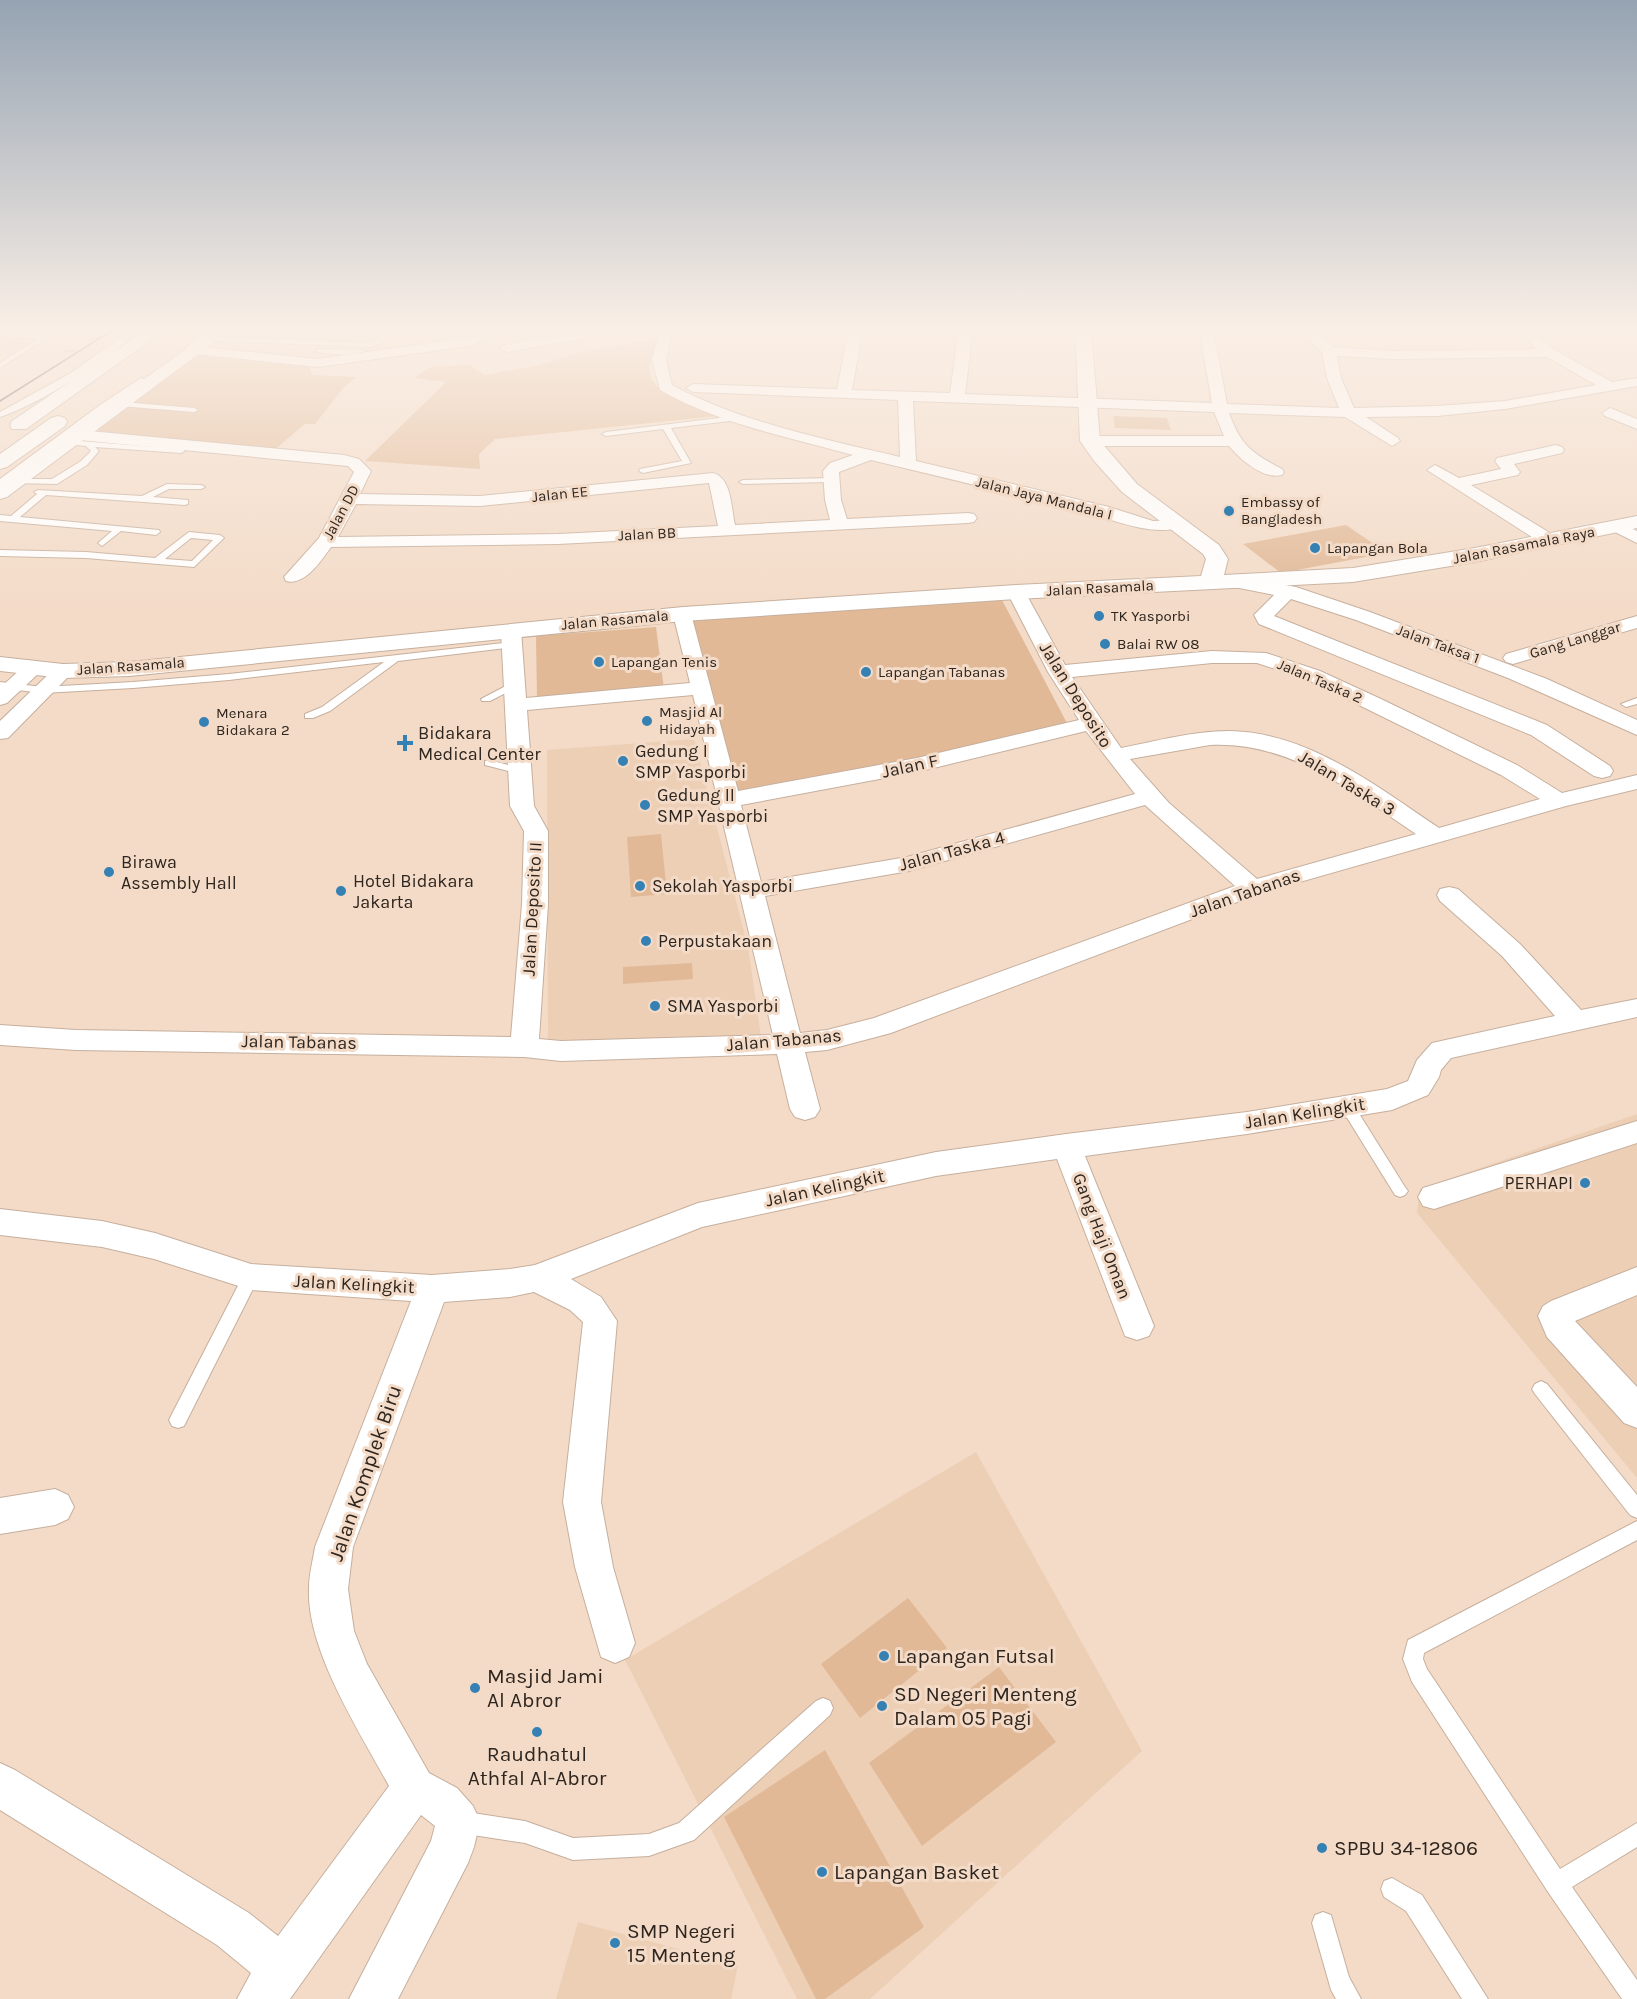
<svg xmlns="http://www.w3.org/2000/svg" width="1637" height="1999" viewBox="0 0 1637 1999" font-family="Karla,sans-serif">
<rect width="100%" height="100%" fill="#f3dbc8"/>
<g fill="#edcfb6">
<polygon points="0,330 45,333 0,362"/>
<polygon points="694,739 748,947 761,1037 548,1048 547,750"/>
<polygon points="1637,1114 1637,1478 1417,1213 1420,1189"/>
<polygon points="976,1452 1142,1751 870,1999 797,1999 625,1660"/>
<polygon points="578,1922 738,1965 731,1999 556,1999"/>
</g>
<g fill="#e1b997">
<path d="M661,339C626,391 679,399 718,416L495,439L479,454L480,469L365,461L446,382L414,378L431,367L469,365L485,375L540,365L576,353Z"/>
<polygon points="194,355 310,367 312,375 357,377 344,387 315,424 305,424 273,451 128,436 95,430"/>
<polygon points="1113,416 1167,418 1171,430 1115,428"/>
<polygon points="1346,525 1387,553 1281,573 1243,544"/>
<polygon points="1002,600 1068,725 922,761 723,795 680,619"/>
<polygon points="656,627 664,689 537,699 536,636"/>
<polygon points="661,834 667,894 631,897 627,837"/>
<polygon points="692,963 693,979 623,984 623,967"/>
<polygon points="908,1598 947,1648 860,1718 821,1664"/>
<polygon points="999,1667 1056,1742 922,1846 869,1763"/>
<polygon points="825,1750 924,1927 825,1999 816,1999 724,1817"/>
</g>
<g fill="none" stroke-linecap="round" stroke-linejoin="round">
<g stroke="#c6af9d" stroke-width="2">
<g id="lane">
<path d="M134,328H141C110,359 42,403 0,417V412L69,374Z"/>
<polygon points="208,328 215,328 191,349 187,349 187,347"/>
<polygon points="270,328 388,328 385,331 391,334 373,347 211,341 208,339 211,337 371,343 383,334 273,330"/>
<polygon points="0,332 45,335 48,337 0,368 0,363 38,339 0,336"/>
<path d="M318,349C328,350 363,349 367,351L344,355L316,352Z"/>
<polygon points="141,378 148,380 0,485 0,479 100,405"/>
<polygon points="122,402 194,408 198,410 194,412 119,406 118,404"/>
<polygon points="735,416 738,416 738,420 671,428 691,463 643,473 639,471 640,469 682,461 663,429 606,436 602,434 606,432"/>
<polygon points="66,440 181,449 185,451 181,453 95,447 99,451 87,465 57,484 13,483 12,481 16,479 52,479 81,461 91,451 86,446 66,444"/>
<polygon points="833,478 834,480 830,482 743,484 739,482 743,480"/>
<polygon points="167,484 201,485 205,487 201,489 169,489 153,497 188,500 188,504 185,505 46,495 20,517 159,530 160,532 156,535 121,531 102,546 98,543 112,531 0,521 0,515 11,516 37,494 34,492 38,490 142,496"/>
<path d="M189,532L220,535L224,538L194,567L86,558L0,556V550L86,552L155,558ZM191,538L213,540L192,561L165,559Z"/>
<polygon points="512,642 517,645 515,647 398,661 330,711 313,718 305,718 305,714 322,707 384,662 229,680 133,688 43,693 0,688 0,682 43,687 133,682 229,674"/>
<polygon points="515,681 520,684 519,686 490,701 482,701 481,699"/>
<polygon points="1637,698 1637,704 1626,707 1621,704"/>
<polygon points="489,760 524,769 526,771 520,774 485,765 485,761"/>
<polygon points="1348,1103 1353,1104 1405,1187 1408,1191 1405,1195 1400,1197 1395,1195 1341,1108 1343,1104"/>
<polygon points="251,1270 257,1272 259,1277 184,1426 178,1428 172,1426 169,1420 172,1414 245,1272"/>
<polygon points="1541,1381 1547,1384 1637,1495 1637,1518 1630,1515 1535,1394 1532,1389 1535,1384"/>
<polygon points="1637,1521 1637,1540 1424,1653 1423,1659 1427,1669 1560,1869 1637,1823 1637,1847 1572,1887 1637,1980 1637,1999 1622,1999 1548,1892 1412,1682 1403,1659 1408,1640"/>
<polygon points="823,1698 830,1701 833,1708 830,1715 694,1840 649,1856 573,1860 525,1843 460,1833 452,1830 449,1822 452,1814 460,1811 525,1821 573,1838 649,1834 679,1823 816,1701"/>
<polygon points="1392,1878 1422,1895 1488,1999 1462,1999 1406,1911 1384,1897 1381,1889 1384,1881"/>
<polygon points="1323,1912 1331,1915 1349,1977 1361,1999 1336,1999 1331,1990 1312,1923 1315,1915"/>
</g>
</g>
<g stroke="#c6af9d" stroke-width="2">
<g id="street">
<polygon points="505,328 536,328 534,331 488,339 468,346 318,367 195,354 188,350 195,346 318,359 465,338 480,332"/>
<polygon points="599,328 613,328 614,330 604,335 507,352 500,348 507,344"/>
<path d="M657,328H671L673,331L666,360L672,385C737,421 827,440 900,457L898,400L693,392L686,388L693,384L837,389L849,328H863L852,390L950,393L959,328H973L965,394L1212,403L1199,328H1213L1227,404L1339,408L1327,378L1322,352L1308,338L1223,332L1216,328L1312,330L1317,331L1333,347L1393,351L1537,349L1512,328H1527L1555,350L1612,382L1637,378V386L1505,409L1437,416L1366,417L1398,438L1400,441L1392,446L1345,417L1229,413C1241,446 1252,453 1282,469L1284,472L1282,475C1263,480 1240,459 1229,446H1090L1082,441L1090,436H1224L1214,412L913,401L916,461L1109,507L1153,521L1180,520L1183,524L1180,528C1145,536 1111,518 1077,510C1008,493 939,476 871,460L839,472L841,500L847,519L968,513L974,514L977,518L974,522L968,523L558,544L331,547C321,561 305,586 286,581L284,577L319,538L354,472L348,466L79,440L71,435L79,430L344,455L359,459L371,471L360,494L480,496L713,473C732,478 731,508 735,525L830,520L825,500L823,471L830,463L853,455C788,437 719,424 660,390L652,360L659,334ZM1337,356L1393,359L1547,357L1596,385L1505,401L1437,406L1354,408L1341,378ZM709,483L718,526L558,534L338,537L356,504L480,506Z"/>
<polygon points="1610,408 1637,419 1637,429 1605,416 1602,413"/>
<polygon points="1556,445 1562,447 1564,450 1562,453 1514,464 1520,472 1518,475 1471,485 1555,536 1558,540 1555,544 1543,544 1427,470 1435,465 1459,478 1501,469 1495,461 1497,458"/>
<polygon points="1617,521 1637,531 1637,543 1611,530 1608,526 1611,522"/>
<polygon points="1231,575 1296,587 1370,612 1547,679 1637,720 1637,735 1508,678 1356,620 1291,599 1274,616 1547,725 1610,766 1613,771 1610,776 1602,778 1594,776 1531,735 1259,624 1254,615 1274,595 1224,585 1222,581 1224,577"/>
<path d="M1016,586L1023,588L1025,592L1065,665L1212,651L1266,653L1320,671L1381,699L1517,765L1562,793L1637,775V789L1566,806L1261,893L891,1033L827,1050L805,1052L820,1109L815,1117L805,1120L795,1117L790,1109L777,1054L561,1061L524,1057L76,1050L0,1045V1025L76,1030L511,1037L522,904L524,831L510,806L501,630L504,626H518L521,630L526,698L690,683L673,614L676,610H690L738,791L917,758L1079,720L1048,672L1007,592L1009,588ZM1212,663H1257L1306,679L1501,775L1540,799L1439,828C1376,786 1308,732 1229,731C1193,731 1156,741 1121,748L1072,677ZM693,695L773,1035L561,1041L539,1039L548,904V831L534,806L527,710ZM1086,731L1135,794L907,857L761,882L741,805L917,772ZM1210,745C1290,741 1353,792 1416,834L1257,879L1169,803L1130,759ZM1145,805L1235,886L874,1018L827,1030L800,1033L765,896L909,871Z"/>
<polygon points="1637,616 1637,628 1513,664 1506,662 1503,658 1506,654"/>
<polygon points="33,662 40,664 43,668 40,672 7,703 0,705 0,688 26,664"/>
<polygon points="63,665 70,667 73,671 70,675 8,738 0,739 0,721 56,667"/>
<path d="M1449,887L1458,889L1520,944L1581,1010L1637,999V1017L1451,1058L1441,1070L1439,1077L1428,1095L1392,1110L1247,1134L1085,1156L1154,1326L1149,1336L1137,1340L1125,1336L1057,1159L936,1176L702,1227L571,1279L601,1297L617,1321L601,1502L613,1567L635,1643L629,1657L615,1663L601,1657L575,1567L563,1502L583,1322L570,1310L534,1292L510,1297L444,1302L353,1547L348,1589L354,1631L367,1664L429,1773L457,1788L473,1806L480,1821L474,1847L468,1863L398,1999H349L431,1841L435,1826L421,1815L290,1999H237L251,1973L217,1945L0,1810V1763L15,1770L249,1913L278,1936L389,1786C360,1732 306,1650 309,1588C309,1574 313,1560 315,1547L411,1301L251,1290L154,1259L102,1247L0,1235V1209L102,1221L155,1233L251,1264L432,1275L510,1269L535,1265L698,1203L936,1152L1066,1134L1247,1112L1387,1089L1408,1081L1417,1060L1432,1043L1555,1016L1502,956L1440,901L1437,895L1440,889Z"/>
<polygon points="1637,1121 1637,1143 1434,1209 1423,1206 1418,1197 1423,1188"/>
<polygon points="1637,1267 1637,1295 1575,1321 1637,1387 1637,1428 1624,1423 1547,1337 1538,1316 1543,1306 1551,1301"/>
<polygon points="55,1489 68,1495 74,1507 68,1519 55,1525 0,1534 0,1498"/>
</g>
</g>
<g stroke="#c6af9d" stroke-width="2">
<polygon id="secondary" points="1075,328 1091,328 1100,441 1137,484 1219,545 1228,559 1224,575 1353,568 1475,548 1637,516 1637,528 1475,562 1353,582 1016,599 683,621 129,676 63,678 0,671 0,657 63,664 129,662 683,607 1016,585 1201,576 1206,559 1203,554 1122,492 1095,462 1080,441"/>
</g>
<g stroke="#c6af9d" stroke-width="2">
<g id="highway">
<polygon points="149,328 168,328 26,429 12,429 10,425 12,421"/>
<polygon points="215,328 233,328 7,497 0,499 0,483"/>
<polygon points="58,416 65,418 67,422 65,426 7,467 0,469 0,454 51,418"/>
</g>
</g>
<polyline stroke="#948376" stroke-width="2" stroke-dasharray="1.5 1.5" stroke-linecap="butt" points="64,351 76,351"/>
<use href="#lane" fill="#fff" fill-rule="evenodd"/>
<use href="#street" fill="#fff" fill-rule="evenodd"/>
<use href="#secondary" fill="#fff" fill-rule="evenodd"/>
<use href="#highway" fill="#fff" fill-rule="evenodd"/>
<polyline stroke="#574b41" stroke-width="1.5" points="0,401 116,328"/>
<polyline stroke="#948376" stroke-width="2" stroke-dasharray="1.5 1.5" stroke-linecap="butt" points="90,340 119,329 227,335"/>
</g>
<linearGradient id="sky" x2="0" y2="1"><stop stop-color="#95a3b2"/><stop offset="0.54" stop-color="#faefe6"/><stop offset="1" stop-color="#faefe6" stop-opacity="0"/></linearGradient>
<rect width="1637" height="608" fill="url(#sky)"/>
<g fill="#3581b4" stroke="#f3dbc8" stroke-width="2">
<circle cx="1229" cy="511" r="6"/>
<circle cx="1315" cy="548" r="6"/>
<circle cx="1099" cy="616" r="6"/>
<circle cx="1105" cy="644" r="6"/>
<circle cx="599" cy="662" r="6"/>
<circle cx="866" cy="672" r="6"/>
<circle cx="647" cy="721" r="6"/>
<circle cx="204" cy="722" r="6"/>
<path d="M402 734h6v6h6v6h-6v6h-6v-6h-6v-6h6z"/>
<circle cx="623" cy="761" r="6"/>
<circle cx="645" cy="805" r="6"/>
<circle cx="109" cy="872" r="6"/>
<circle cx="640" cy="886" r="6"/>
<circle cx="341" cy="891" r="6"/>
<circle cx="646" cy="941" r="6"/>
<circle cx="655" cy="1006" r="6"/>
<circle cx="1585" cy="1183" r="6"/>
<circle cx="884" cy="1656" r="6"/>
<circle cx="475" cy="1688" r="6"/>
<circle cx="882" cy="1706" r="6"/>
<circle cx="537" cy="1732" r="6"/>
<circle cx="1322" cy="1848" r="6"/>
<circle cx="822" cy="1872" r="6"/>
<circle cx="615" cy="1943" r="6"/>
</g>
<g text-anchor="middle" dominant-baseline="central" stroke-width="6" stroke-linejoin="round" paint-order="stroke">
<g font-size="15" fill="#2e251e" stroke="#f3dbc8">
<text transform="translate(560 494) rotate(-6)">Jalan EE</text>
<text transform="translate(1044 498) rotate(14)">Jalan Jaya Mandala I</text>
<text transform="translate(341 512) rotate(-62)">Jalan DD</text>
<text transform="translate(647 534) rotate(-3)">Jalan BB</text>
<text transform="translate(1524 545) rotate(-11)">Jalan Rasamala Raya</text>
<text transform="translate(1100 588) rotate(-3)">Jalan Rasamala</text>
<text transform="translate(615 620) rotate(-5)">Jalan Rasamala</text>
<text transform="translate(1575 640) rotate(-17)">Gang Langgar</text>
<text transform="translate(1438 644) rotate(20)">Jalan Taksa 1</text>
<text transform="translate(131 666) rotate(-4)">Jalan Rasamala</text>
<text transform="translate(1320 681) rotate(23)">Jalan Taska 2</text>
</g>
<g font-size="15" fill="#2e251e" stroke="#f3dbc8" text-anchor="start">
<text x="1241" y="502">Embassy of<tspan x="1241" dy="17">Bangladesh</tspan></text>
<text x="1327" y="548">Lapangan Bola</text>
<text x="1111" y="616">TK Yasporbi</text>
<text x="1117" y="644">Balai RW 08</text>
<text x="611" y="662">Lapangan Tenis</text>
<text x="878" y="672">Lapangan Tabanas</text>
<text x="659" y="712">Masjid Al<tspan x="659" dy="17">Hidayah</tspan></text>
<text x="216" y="713">Menara<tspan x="216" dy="17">Bidakara 2</tspan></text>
</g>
<g font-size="18" fill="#2e251e" stroke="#f3dbc8">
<text transform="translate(1076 695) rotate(58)">Jalan Deposito</text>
<text transform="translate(910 766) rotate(-12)">Jalan F</text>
<text transform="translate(1347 783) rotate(31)">Jalan Taska 3</text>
<text transform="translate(952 851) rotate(-15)">Jalan Taska 4</text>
<text transform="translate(1245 893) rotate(-19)">Jalan Tabanas</text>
<text transform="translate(532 909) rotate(-87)">Jalan Deposito II</text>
<text transform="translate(784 1040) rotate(-5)">Jalan Tabanas</text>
<text transform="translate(299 1042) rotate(1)">Jalan Tabanas</text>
<text transform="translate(1305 1113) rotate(-9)">Jalan Kelingkit</text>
<text transform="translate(825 1188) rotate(-12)">Jalan Kelingkit</text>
<text transform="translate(1102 1236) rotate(69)">Gang Haji Oman</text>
<text transform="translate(354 1284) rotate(3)">Jalan Kelingkit</text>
</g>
<g font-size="18" fill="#2e251e" stroke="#f3dbc8" text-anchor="start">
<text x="418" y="733">Bidakara<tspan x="418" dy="21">Medical Center</tspan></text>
<text x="635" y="751">Gedung I<tspan x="635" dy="21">SMP Yasporbi</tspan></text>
<text x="657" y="795">Gedung II<tspan x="657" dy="21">SMP Yasporbi</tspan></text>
<text x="121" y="862">Birawa<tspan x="121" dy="21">Assembly Hall</tspan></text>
<text x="353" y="881">Hotel Bidakara<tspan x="353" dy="21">Jakarta</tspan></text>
<text x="652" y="886">Sekolah Yasporbi</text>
<text x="658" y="941">Perpustakaan</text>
<text x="667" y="1006">SMA Yasporbi</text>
<text x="1573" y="1183" text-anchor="end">PERHAPI</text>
</g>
<g font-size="21" fill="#2e251e" stroke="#f3dbc8">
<text transform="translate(365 1473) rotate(-71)">Jalan Komplek Biru</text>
</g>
<g font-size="21" fill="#2e251e" stroke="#f3dbc8" text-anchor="start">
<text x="896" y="1656">Lapangan Futsal</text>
<text x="487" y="1676">Masjid Jami<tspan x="487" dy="24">Al Abror</tspan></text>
<text x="894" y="1694">SD Negeri Menteng<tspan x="894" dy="24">Dalam 05 Pagi</tspan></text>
<text x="537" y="1754" text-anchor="middle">Raudhatul<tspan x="537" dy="24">Athfal Al-Abror</tspan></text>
<text x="1334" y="1848">SPBU 34-12806</text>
<text x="834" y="1872">Lapangan Basket</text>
<text x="627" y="1931">SMP Negeri<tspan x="627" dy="24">15 Menteng</tspan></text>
</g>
</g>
</svg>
